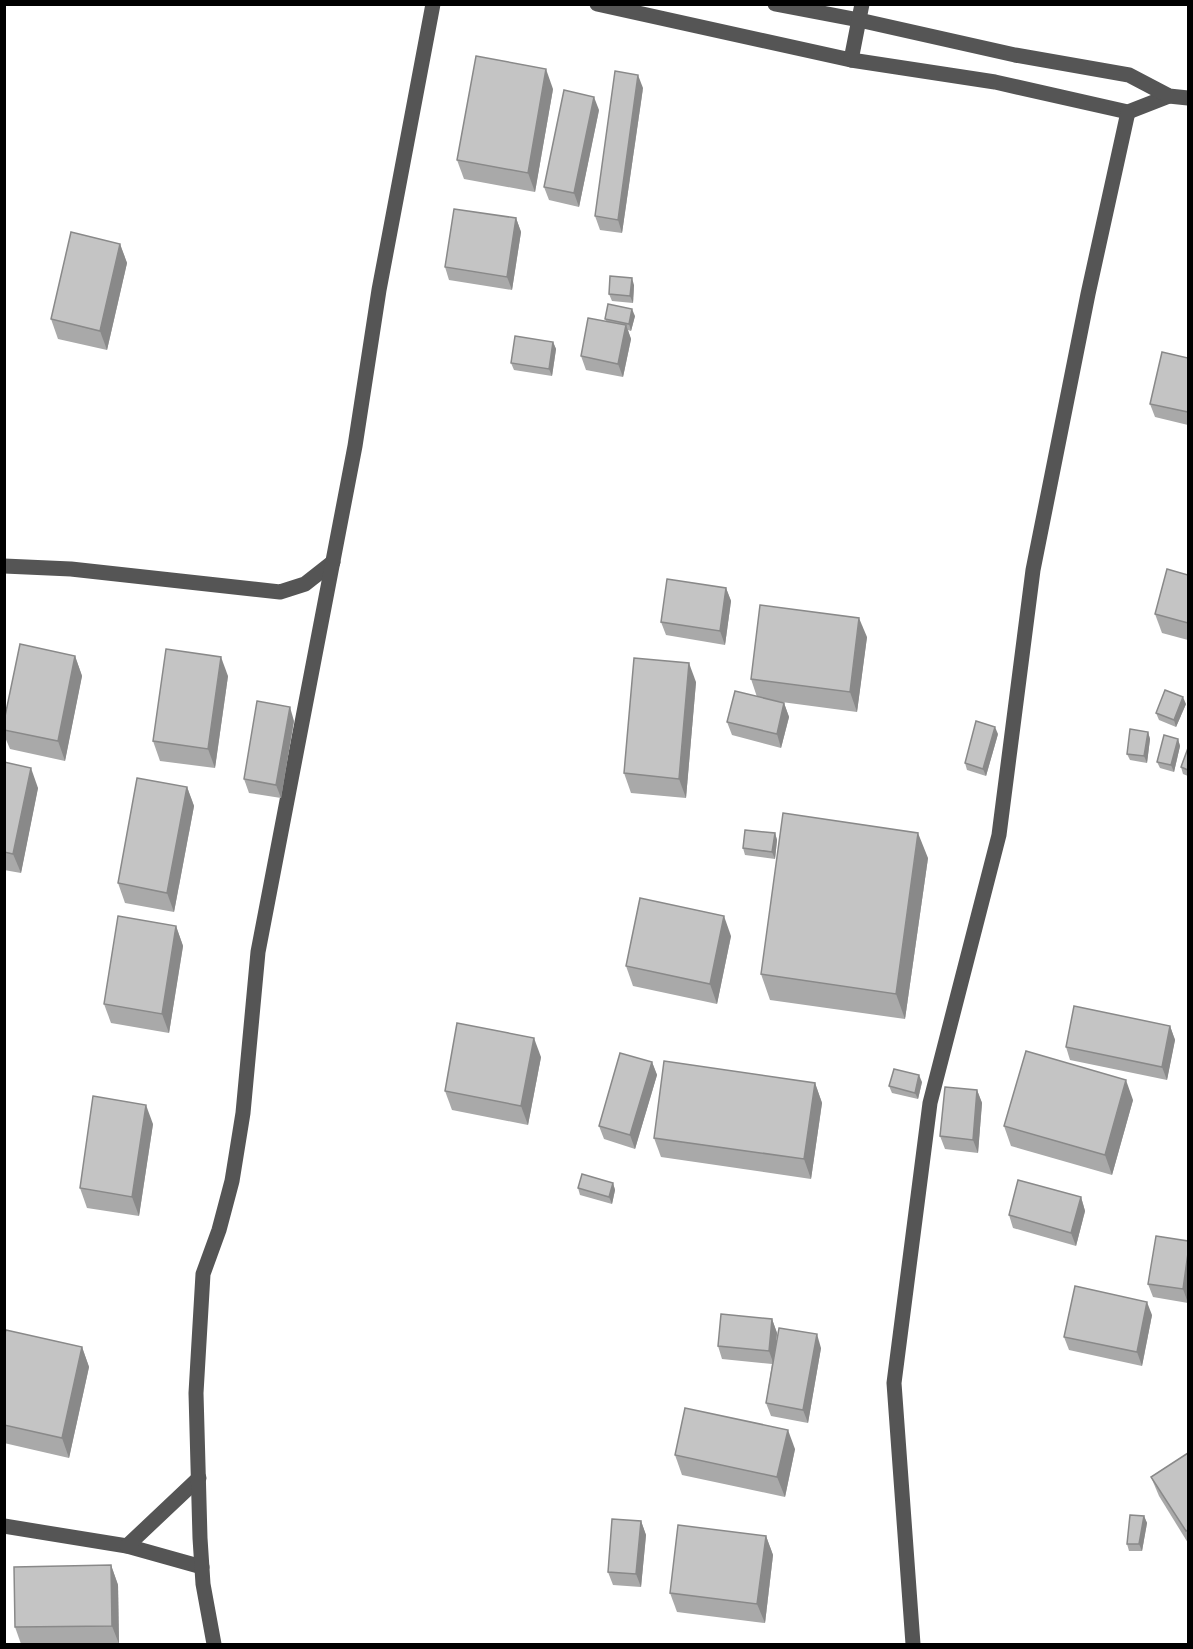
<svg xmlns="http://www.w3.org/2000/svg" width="1193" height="1649" viewBox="0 0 1193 1649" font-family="Quicksand,sans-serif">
<rect width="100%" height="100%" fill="#fff"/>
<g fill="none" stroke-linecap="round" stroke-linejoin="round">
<g stroke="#555" stroke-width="15">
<polyline points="597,4 851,60 995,82 1128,112 1169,96"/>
<polyline points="775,4 859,20 1015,55 1129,75 1169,96 1188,98"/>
<polyline points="851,60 862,4"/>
<polyline points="4,566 71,569 280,592 305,584 333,562"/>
<polyline points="4,1526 127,1546 202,1567"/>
<polyline points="127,1546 199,1478"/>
<polyline points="214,1644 203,1584 200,1538 196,1393 203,1274 219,1230 232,1181 243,1113 258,952 355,446 379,290 433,4"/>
<polyline points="913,1644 894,1383 930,1103 999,835 1033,570 1088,294 1128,112"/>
</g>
</g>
<g fill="#a9a9a9">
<polygon points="643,88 622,233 600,230 595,216"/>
<polygon points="553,89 535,192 464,179 457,160"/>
<polygon points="599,110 579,207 549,200 544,187"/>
<polygon points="516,218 521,232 512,290 449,280 445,267"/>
<polygon points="120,244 127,263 107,350 58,339 51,319"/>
<polygon points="634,285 633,303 612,301 609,294"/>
<polygon points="635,316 631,331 628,330 631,339 623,377 586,370 581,356 606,321 605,319"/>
<polygon points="553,342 556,349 552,376 514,370 511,363"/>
<polygon points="1188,358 1188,425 1155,417 1150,404"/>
<polygon points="1188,575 1188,640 1162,633 1155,614"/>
<polygon points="726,588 731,601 725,645 666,635 661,622"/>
<polygon points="867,637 857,712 774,701 784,703 789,717 781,748 732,735 727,722 757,697 751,679"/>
<polygon points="75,656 82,676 65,761 10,749 4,735 4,721"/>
<polygon points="228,676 215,768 160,761 153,741"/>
<polygon points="696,682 686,798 631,793 624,773"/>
<polygon points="1186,704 1176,727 1159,720 1156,713"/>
<polygon points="294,721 281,798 249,793 244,779"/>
<polygon points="1148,732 1150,739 1147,763 1130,760 1127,754"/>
<polygon points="998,734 986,776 967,770 965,763"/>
<polygon points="1178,739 1180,746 1174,772 1160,768 1157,762"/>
<polygon points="1188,748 1188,776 1183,774 1181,767"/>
<polygon points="4,762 38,788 21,873 4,870"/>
<polygon points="187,787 194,806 174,912 125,903 118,883"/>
<polygon points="775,833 777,840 775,859 745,855 743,848"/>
<polygon points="928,858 905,1019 770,1000 761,974"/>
<polygon points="176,926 183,946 169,1033 111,1023 104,1004"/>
<polygon points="731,936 717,1004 633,986 626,966"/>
<polygon points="1170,1026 1175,1040 1167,1080 1070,1060 1066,1047"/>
<polygon points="541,1057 528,1125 452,1110 445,1091"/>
<polygon points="652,1062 657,1075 635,1149 604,1139 599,1126"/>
<polygon points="922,1082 918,1099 892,1093 889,1086"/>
<polygon points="815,1083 822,1103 811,1179 661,1157 654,1138"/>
<polygon points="977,1090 982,1103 978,1153 945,1149 940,1136"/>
<polygon points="1133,1100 1112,1175 1011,1146 1004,1126"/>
<polygon points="153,1124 139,1216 87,1208 80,1188"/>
<polygon points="613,1183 615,1190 612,1204 580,1195 578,1188"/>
<polygon points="1081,1197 1085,1211 1076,1246 1013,1228 1009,1215"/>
<polygon points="1188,1241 1188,1303 1153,1297 1148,1284"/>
<polygon points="1152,1315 1142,1366 1069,1350 1064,1337"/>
<polygon points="772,1319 777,1333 776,1340 821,1348 808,1423 771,1416 766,1403 772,1364 722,1359 718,1346"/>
<polygon points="4,1336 82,1347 89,1367 69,1458 4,1443"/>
<polygon points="795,1449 785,1497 682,1475 675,1455"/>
<polygon points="1188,1453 1188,1543 1159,1496 1151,1477"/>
<polygon points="1144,1516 1147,1523 1142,1551 1129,1551 1127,1544"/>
<polygon points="641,1521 646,1535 641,1587 613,1585 608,1572"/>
<polygon points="766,1536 773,1555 765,1623 677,1612 670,1593"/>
<polygon points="111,1565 118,1585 119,1644 21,1644 15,1627"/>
</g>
<g fill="#898989">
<polygon points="546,69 553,89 535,192 528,173"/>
<polygon points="638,75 643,88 622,233 618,220"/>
<polygon points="594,97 599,110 579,207 574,193"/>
<polygon points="516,218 521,232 512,290 507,277"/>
<polygon points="120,244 127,263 107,350 100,331"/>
<polygon points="632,278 634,285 633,303 630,296"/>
<polygon points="632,309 635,316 631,331 629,324"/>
<polygon points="626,325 631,339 623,377 618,364"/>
<polygon points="553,342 556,349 552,376 549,369"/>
<polygon points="726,588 731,601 725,645 720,631"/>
<polygon points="859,618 867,637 857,712 850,692"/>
<polygon points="75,656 82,676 65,761 58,741"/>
<polygon points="221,657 228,676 215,768 208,749"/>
<polygon points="689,663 696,682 686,798 679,779"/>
<polygon points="1183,697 1186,704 1176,727 1174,720"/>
<polygon points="784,703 789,717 781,748 777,734"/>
<polygon points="290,707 294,721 281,798 276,785"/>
<polygon points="995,727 998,734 986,776 983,769"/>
<polygon points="1148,732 1150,739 1147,763 1144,756"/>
<polygon points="1178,739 1180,746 1174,772 1171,765"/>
<polygon points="31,768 38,788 21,873 13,854"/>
<polygon points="187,787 194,806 174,912 167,893"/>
<polygon points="775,833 777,840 775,859 772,852"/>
<polygon points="918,833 928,858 905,1019 896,994"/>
<polygon points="724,916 731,936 717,1004 710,984"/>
<polygon points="176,926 183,946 169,1033 162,1014"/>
<polygon points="1170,1026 1175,1040 1167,1080 1162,1067"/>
<polygon points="534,1038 541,1057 528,1125 521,1106"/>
<polygon points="652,1062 657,1075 635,1149 630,1135"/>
<polygon points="919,1075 922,1082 918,1099 915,1093"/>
<polygon points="1126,1080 1133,1100 1112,1175 1105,1155"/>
<polygon points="815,1083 822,1103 811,1179 804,1159"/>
<polygon points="977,1090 982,1103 978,1153 973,1140"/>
<polygon points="146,1105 153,1124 139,1216 132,1197"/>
<polygon points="613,1183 615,1190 612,1204 609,1197"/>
<polygon points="1081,1197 1085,1211 1076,1246 1071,1233"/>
<polygon points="1188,1253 1188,1303 1183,1289"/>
<polygon points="1147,1302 1152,1315 1142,1366 1137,1352"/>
<polygon points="772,1319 777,1333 774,1365 769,1351"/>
<polygon points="817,1334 821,1348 808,1423 803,1410"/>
<polygon points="82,1347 89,1367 69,1458 62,1438"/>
<polygon points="788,1430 795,1449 785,1497 777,1477"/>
<polygon points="1144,1516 1147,1523 1142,1551 1139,1544"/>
<polygon points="641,1521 646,1535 641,1587 636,1574"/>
<polygon points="766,1536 773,1555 765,1623 757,1604"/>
<polygon points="111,1565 118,1585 119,1644 112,1626"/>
</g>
<g fill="#c4c4c4" stroke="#898989" stroke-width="1.5">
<polygon points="476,56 546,69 528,173 457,160"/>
<polygon points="615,71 638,75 618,220 595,216"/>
<polygon points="564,90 594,97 574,193 544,187"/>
<polygon points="454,209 516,218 507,277 445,267"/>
<polygon points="71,232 120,244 100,331 51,319"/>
<polygon points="610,276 632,278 630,296 609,294"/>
<polygon points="608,304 632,309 629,324 605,319"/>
<polygon points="588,318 626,325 618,364 581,356"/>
<polygon points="515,336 553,342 549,369 511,363"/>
<polygon points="1162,352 1188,358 1188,412 1150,404"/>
<polygon points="1167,569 1188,575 1188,623 1155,614"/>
<polygon points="667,579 726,588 720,631 661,622"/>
<polygon points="760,605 859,618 850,692 751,679"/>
<polygon points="20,644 75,656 58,741 4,730 4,721"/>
<polygon points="166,649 221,657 208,749 153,741"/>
<polygon points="634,658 689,663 679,779 624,773"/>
<polygon points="1165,690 1183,697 1174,720 1156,713"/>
<polygon points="735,691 784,703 777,734 727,722"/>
<polygon points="257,701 290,707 276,785 244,779"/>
<polygon points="976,721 995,727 983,769 965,763"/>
<polygon points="1130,729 1148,732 1144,756 1127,754"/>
<polygon points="1164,735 1178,739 1171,765 1157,762"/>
<polygon points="1188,748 1188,770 1181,767"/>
<polygon points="4,762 31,768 13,854 4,852"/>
<polygon points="137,778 187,787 167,893 118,883"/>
<polygon points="783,813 918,833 896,994 761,974"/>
<polygon points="745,830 775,833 772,852 743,848"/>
<polygon points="640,898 724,916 710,984 626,966"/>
<polygon points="118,916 176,926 162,1014 104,1004"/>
<polygon points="1074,1006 1170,1026 1162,1067 1066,1047"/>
<polygon points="457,1023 534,1038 521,1106 445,1091"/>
<polygon points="1026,1051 1126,1080 1105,1155 1004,1126"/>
<polygon points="620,1053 652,1062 630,1135 599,1126"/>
<polygon points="664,1061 815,1083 804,1159 654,1138"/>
<polygon points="894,1069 919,1075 915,1093 889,1086"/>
<polygon points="945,1087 977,1090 973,1140 940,1136"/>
<polygon points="93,1096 146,1105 132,1197 80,1188"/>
<polygon points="582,1174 613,1183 609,1197 578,1188"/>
<polygon points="1018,1180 1081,1197 1071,1233 1009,1215"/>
<polygon points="1156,1236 1188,1241 1188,1253 1183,1289 1148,1284"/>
<polygon points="1075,1286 1147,1302 1137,1352 1064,1337"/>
<polygon points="721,1314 772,1319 769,1351 718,1346"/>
<polygon points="779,1328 817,1334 803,1410 766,1403"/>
<polygon points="6,1330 82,1347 62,1438 4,1425 4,1336"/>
<polygon points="685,1408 788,1430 777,1477 675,1455"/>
<polygon points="1188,1453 1188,1530 1186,1531 1151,1477"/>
<polygon points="1130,1515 1144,1516 1139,1544 1127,1544"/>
<polygon points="612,1519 641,1521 636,1574 608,1572"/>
<polygon points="678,1525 766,1536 757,1604 670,1593"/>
<polygon points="111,1565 112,1626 15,1627 14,1567"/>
</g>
<rect width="1193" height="1649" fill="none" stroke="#000000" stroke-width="12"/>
</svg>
